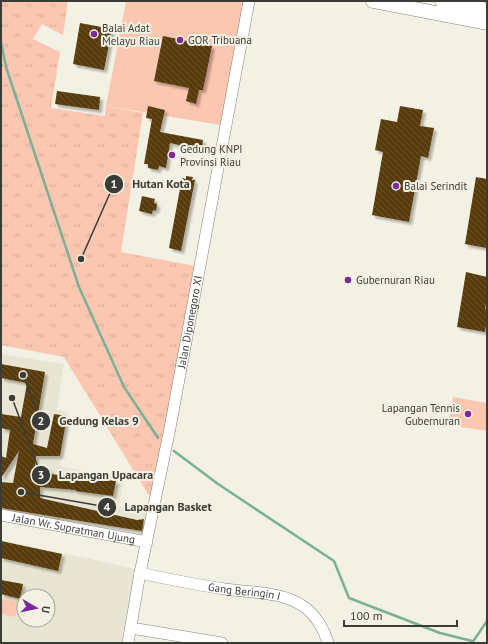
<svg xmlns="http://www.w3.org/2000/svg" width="488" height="644" viewBox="0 0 488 644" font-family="'PT Sans',sans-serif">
<defs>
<pattern id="grass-tufts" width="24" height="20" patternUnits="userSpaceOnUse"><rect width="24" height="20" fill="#fcc7b1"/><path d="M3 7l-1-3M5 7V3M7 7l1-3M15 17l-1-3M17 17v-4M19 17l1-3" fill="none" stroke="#d9ac99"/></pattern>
<pattern id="building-back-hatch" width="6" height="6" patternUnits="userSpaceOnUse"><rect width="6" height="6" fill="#593a08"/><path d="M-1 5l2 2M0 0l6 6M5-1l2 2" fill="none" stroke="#6e562d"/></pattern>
<filter id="shadow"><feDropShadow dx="3" dy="3" stdDeviation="1" flood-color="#0004"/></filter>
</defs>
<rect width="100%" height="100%" fill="#f2f1e4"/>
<g fill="#e8e6d2" fill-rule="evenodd">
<polygon points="1,354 64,364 57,409 69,412 60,466 124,479 119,506 147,511 144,532 1,511"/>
<path d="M1,540L137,569L124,643H1ZM24,596H48V620H24Z"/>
</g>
<polygon fill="url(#grass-tufts)" points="1,1 68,1 63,35 42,24 33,39 60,52 51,108 105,116 106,106 143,113 121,252 201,267 154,504 64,357 1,345"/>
<g fill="#fcc7b1">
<polygon points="126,1 249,1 226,126 106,106"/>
<polygon points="453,397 487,403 487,431 448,425"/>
<polygon points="1,598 19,602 15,617 1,614"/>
</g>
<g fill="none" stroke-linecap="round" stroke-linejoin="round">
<g stroke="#7ab094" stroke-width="2.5">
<polyline points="1,42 6,67 79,287 124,387 158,438"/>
<polyline points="174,451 218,484 334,561 349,598 440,633 472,641"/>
<polyline points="472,643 487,621"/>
</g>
</g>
<g fill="url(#building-back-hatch)" filter="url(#shadow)">
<polygon points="80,23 112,29 104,70 73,64"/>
<polygon points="163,36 212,46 203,90 199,90 196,104 186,101 189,88 154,81"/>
<polygon points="57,91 100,97 99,110 55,104"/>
<polygon points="148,106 165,110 160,132 203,140 202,149 191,147 191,150 183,149 184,146 170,143 166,168 159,166 158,170 148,168 148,164 144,164 152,119 146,118"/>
<polygon points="400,106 423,110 420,126 434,128 428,158 421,156 409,222 372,215 383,152 375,150 381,119 397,122"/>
<polygon points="186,176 193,177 192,180 195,180 181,251 169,248 182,178 186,179"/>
<polygon points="476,177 487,179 487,248 465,244"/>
<polygon points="142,196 155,199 154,203 157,204 156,211 153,210 152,214 139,211"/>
<polygon points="466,272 487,277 487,298 485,309 487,310 487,319 485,332 457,327"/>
<polygon points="1,364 45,372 33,444 47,448 54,414 67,416 60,456 36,456 35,466 51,470 50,474 116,481 113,496 75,491 76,490 40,487 40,498 137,520 144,519 142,531 1,508 1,482 13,483 19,451 1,478 1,456 6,458 10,430 1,428 1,414 21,417 27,383 1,378"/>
<polygon points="1,541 62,554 58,571 1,558"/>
<polygon points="1,580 23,584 20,599 1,594"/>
</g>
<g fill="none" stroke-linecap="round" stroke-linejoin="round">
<g stroke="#848377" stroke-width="12">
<g id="minor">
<path id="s1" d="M1,515L147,542"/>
<path id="s2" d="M140,573C168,579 196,585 225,589C251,593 280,591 303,606C315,614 324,629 328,643"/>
<polyline points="131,628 222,643"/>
<path id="s3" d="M128,643L140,573L170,428L249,1"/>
</g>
</g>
<g stroke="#848377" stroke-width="15">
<g id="major">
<polyline points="373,1 487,23"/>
<polyline points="442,1 487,10"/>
</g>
</g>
<use href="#minor" stroke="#fff" stroke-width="11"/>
<use href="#major" stroke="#fff" stroke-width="14"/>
</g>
<g fill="#7c2a9a" stroke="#f2f1e4" stroke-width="1.5">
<circle cx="94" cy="34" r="4"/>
<circle cx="180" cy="40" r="4"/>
<circle cx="172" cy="155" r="4"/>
<circle cx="396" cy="186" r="4"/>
<circle cx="348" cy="280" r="4"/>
<circle cx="468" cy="414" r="4"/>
</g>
<g text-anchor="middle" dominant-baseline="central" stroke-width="4" stroke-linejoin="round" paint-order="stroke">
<g font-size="11" fill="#3c3c37" stroke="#f2f1e4" text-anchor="start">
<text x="102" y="28">Balai Adat<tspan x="102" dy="13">Melayu Riau</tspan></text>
<text x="188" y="40">GOR Tribuana</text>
<text x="180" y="149">Gedung KNPI<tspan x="180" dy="13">Provinsi Riau</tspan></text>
<text x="404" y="186">Balai Serindit</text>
<text x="356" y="280">Gubernuran Riau</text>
<text x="460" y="408" text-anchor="end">Lapangan Tennis<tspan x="460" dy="13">Gubernuran</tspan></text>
</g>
<g font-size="11" fill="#3c3c37" stroke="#f2f1e4">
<text stroke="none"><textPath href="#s3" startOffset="327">Jalan Diponegoro XI</textPath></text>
<text stroke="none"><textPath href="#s1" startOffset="74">Jalan Wr. Supratman Ujung</textPath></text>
<text stroke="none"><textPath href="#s2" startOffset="106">Gang Beringin I</textPath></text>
</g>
</g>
<path fill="none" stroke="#3c3c37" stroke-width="1.5" d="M81 259L114 184M23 375L41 421M12 398L41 475M21 492L107 507"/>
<g fill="#3c3c37" stroke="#f2f1e4" stroke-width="1.5">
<circle cx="81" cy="259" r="4"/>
<circle cx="23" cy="375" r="4"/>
<circle cx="12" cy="398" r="4"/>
<circle cx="21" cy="492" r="4"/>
<circle cx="114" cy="184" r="10"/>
<circle cx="41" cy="421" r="10"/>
<circle cx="41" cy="475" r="10"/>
<circle cx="107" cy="507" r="10"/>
</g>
<g font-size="12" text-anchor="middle" font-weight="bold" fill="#fff">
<text x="114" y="188">1</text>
<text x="41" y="425">2</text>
<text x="41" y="479">3</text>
<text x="107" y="511">4</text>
</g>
<g font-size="12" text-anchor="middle" font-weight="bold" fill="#3c3c37" stroke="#f2f1e4" stroke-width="4" stroke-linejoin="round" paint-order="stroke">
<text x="161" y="188">Hutan Kota</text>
<text x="99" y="425">Gedung Kelas 9</text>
<text x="106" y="479">Lapangan Upacara</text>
<text x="168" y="511">Lapangan Basket</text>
</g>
<rect width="488" height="644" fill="none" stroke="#3c3c37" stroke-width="4"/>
<g transform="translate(36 608) rotate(99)"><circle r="19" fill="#f2f1e4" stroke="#a9a99f"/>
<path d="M0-3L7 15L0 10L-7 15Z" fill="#7c2a9a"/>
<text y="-6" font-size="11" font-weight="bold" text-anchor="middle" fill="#3c3c37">U</text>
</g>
<path d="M344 620v6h113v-6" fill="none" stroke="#3c3c37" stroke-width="2"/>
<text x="350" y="620" font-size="12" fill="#3c3c37" stroke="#f2f1e4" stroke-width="3" paint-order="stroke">100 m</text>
</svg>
